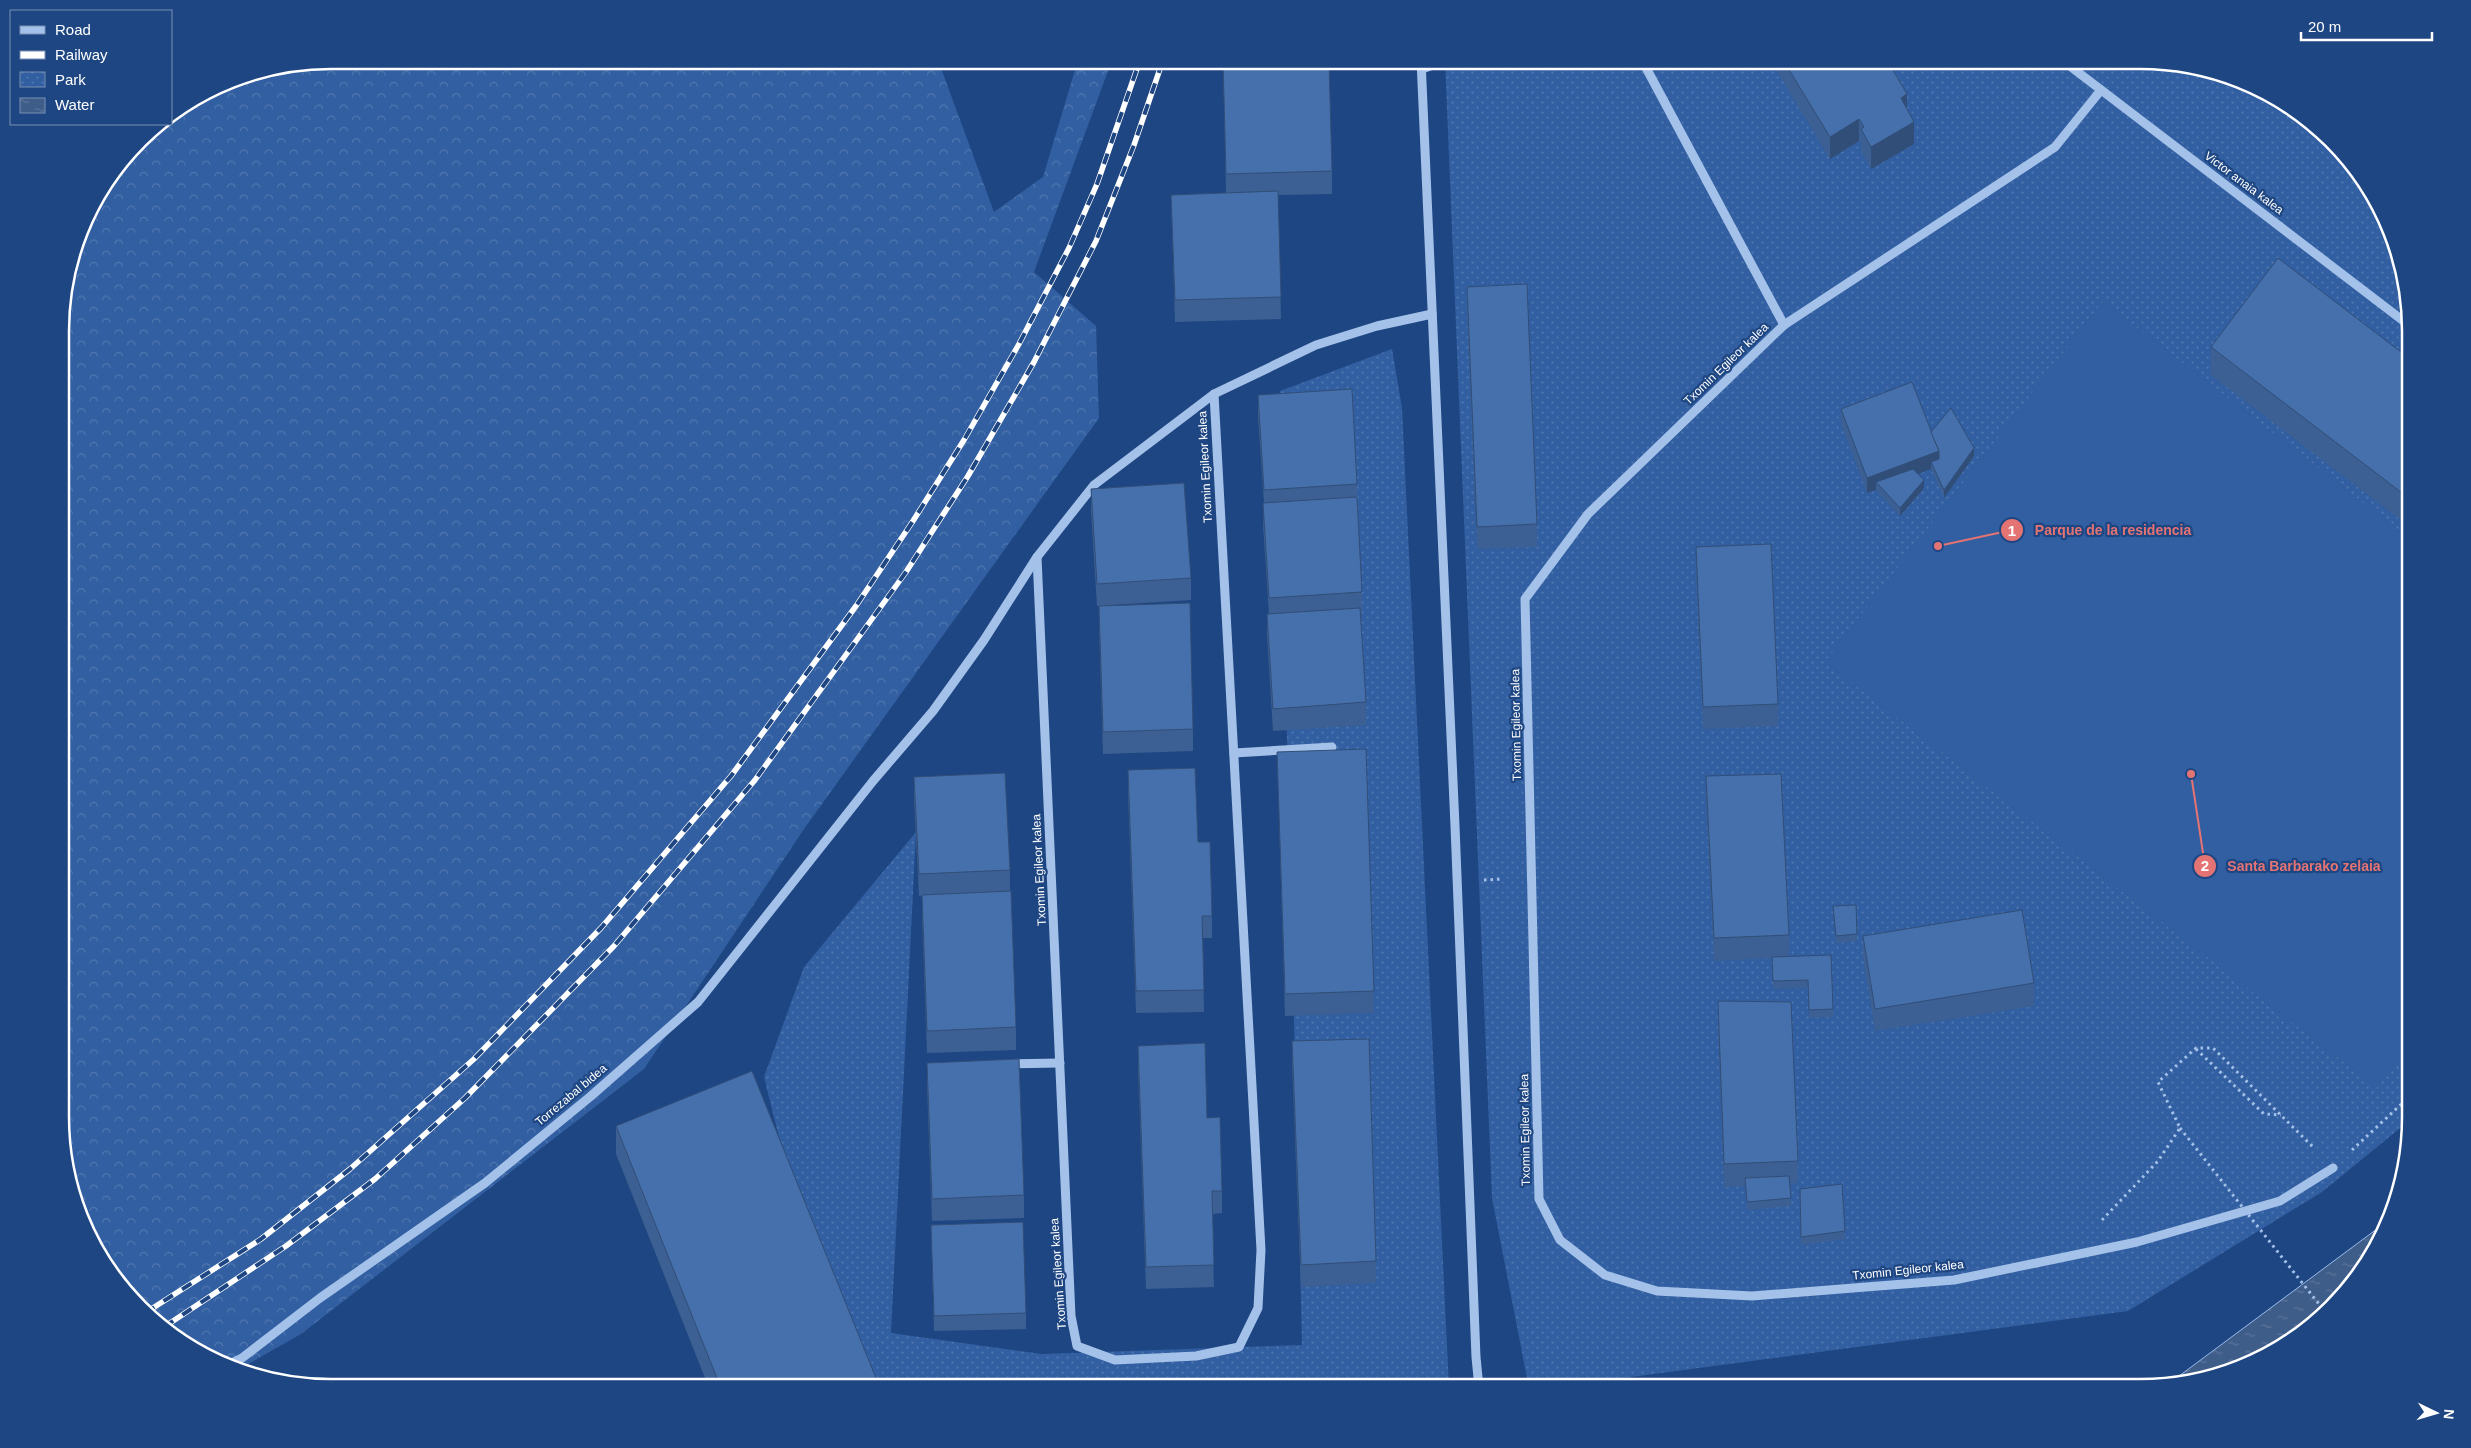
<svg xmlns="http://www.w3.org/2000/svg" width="2471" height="1448" viewBox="0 0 2471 1448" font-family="Helvetica,sans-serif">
<defs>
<pattern id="forest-crowns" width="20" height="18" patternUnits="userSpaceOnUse" patternTransform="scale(1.25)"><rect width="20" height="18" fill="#315fa1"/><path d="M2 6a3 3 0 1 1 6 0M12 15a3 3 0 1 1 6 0" fill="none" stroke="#5077af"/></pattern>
<pattern id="park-dots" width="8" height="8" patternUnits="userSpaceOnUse" patternTransform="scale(1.25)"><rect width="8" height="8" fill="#315fa1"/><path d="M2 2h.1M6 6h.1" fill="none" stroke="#5077af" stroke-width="1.8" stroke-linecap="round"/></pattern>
<pattern id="water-ripples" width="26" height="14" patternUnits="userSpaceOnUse" patternTransform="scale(1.25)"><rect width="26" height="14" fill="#3f5d89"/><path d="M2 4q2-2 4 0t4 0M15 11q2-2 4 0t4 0" fill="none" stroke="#5c759b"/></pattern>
</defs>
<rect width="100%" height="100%" fill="#1e4682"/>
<polygon fill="url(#forest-crowns)" points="331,60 938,60 994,212 1043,177 1078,60 1112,60 1034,272 1096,326 1099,418 804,829 644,1069 301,1334 238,1370 195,1352 140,1309 105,1267 74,1204 62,1152 62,296 88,211 152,127 158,124 171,124 171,115 227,81"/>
<g fill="url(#park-dots)">
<path d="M1445,60H2140C2163,63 2190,63 2212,70C2300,98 2362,156 2396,242C2404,264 2406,290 2410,313V1120L2322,1192L2128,1311L1548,1388H1529L1492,1198Z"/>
<polygon points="1392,349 1402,408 1449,1388 868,1388 798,1214 764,1077 804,967 916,832 891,1333 1042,1354 1302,1345 1279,416 1280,391"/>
</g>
<polygon fill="#315fa1" points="2103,301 2410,539 2410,1044 2377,1088 1825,662"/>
<polygon fill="url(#water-ripples)" stroke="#97bbeb" points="2389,1220 2375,1253 2332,1308 2276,1352 2227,1374 2154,1387 2171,1382"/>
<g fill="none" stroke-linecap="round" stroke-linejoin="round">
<g stroke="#a4c1e9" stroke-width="3" stroke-dasharray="2.5 4" stroke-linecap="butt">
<polyline points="1484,880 1503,879"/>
<polyline points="2196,1049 2264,1114 2281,1115"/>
<polyline points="2352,1150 2410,1096"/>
<polyline points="2102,1220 2158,1161 2180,1128 2158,1082 2196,1048 2213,1048 2314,1148"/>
</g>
<g stroke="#a4c1e9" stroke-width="9">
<polyline points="1421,60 1455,826 1476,1357 1479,1388"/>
<polyline points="1637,60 1644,64 1784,325"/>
<polyline points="2062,60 2410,326"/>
<polyline points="1422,69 1446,60"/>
<polyline points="2101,90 2055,147 1784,325 1588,514 1525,599 1539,1199 1560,1240 1605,1275 1657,1291 1752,1296 1954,1280 2137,1242 2280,1201 2333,1168"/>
<polyline points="1037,557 1071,1316 1077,1346 1115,1360 1196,1356 1239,1347 1258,1308 1261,1250 1214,394"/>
<polyline points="1234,753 1332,747"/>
<polyline points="1008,1064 1060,1063"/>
<polyline points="227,1365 242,1358 320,1298 485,1183 591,1096 698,1002 873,781 933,711 984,640 1037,557 1094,485 1214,394 1316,345 1377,326 1432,314"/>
</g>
<g stroke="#fff" stroke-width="5.5">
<g id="rail">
<polyline points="145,1313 261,1239 350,1169 474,1059 601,928 731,776 856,606 913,521 964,440 1019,344 1069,248 1097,184 1140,60"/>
<polyline points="164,1327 286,1246 375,1179 465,1098 614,946 755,780 906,572 968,476 1034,362 1096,241 1134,145 1163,60"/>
</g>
</g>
<use href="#rail" stroke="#1e4682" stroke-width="4" stroke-dasharray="11" stroke-linecap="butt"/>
<polyline stroke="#a4c1e9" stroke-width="3" stroke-dasharray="2.5 4" stroke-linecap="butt" points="2180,1128 2326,1313"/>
</g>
<g fill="#3c6093">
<polygon points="1777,60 1887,60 1907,109 1914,144 1871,169 1861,151 1861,144 1859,141 1830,159 1777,71"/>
<polygon points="1223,61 1332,171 1332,194 1278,195 1281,319 1175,322 1171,195 1226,193"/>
<polygon points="1467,287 1537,524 1537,547 1477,549 1467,309"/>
<polygon points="2211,347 2410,359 2410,527 2211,375"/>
<polygon points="1258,395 1357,484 1357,504 1362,592 1362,614 1360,615 1366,702 1366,725 1273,731 1267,636 1267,614 1269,614 1263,525 1264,503 1258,417"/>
<polygon points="1841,409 1931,432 1974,456 1944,498 1931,469 1918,474 1924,488 1900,516 1876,490 1867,493 1841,424"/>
<polygon points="1091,489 1191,578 1191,600 1111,605 1193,729 1193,751 1103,754 1099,628 1099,606 1097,606 1091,511"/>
<polygon points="1696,547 1778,704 1778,726 1703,729 1696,569"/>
<polygon points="1277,752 1374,991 1374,1013 1285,1016"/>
<polygon points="1128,770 1198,842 1212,916 1212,938 1203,938 1204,1012 1136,1013 1128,792"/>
<polygon points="1706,776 1789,935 1789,957 1833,1009 1833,1017 1809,1018 1808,988 1773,989 1772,958 1714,961 1706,798"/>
<polygon points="914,777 1010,870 1010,891 1016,1027 1016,1050 927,1053 922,917 922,896 919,896 914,799"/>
<polygon points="1833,906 1857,934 1857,941 1836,943"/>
<polygon points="1863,936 2034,983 2034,1006 1875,1031 1863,958"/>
<polygon points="1718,1001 1798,1161 1798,1183 1790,1184 1791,1206 1747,1210 1745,1186 1724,1187 1718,1024"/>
<polygon points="1292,1041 1376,1261 1376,1283 1301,1287 1292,1063"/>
<polygon points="1138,1046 1207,1118 1222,1191 1222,1213 1212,1214 1214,1287 1146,1289 1138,1068"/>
<polygon points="927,1063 1024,1195 1024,1218 932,1221 927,1085"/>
<polygon points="616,1126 880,1388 709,1388 616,1154"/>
<polygon points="1800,1189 1845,1231 1845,1239 1801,1245"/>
<polygon points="931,1225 1026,1313 1026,1329 934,1331"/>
</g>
<g fill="#314e78">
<polygon points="1907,94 1907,116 1901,98"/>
<polygon points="1859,119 1859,141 1830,159 1830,137"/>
<polygon points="1914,122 1914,144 1871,169 1871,147"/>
<polygon points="1974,448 1974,456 1944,498 1944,490"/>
<polygon points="1939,451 1939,466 1931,462 1931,469 1882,488 1876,482 1876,490 1867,493 1867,478"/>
<polygon points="1924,480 1924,488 1900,516 1900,508"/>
</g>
<g fill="#4670ab" stroke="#314e78">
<polygon points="1274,60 1329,60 1332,171 1226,174 1223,61"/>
<polygon points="1783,60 1887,60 1907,94 1901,98 1914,122 1871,147 1861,129 1864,127 1859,119 1830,137"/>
<polygon points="1278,191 1281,297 1175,300 1171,195"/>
<polygon points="2278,258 2410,359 2410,499 2211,347"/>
<polygon points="1527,284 1537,524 1477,527 1467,287"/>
<polygon points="1912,382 1939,451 1867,478 1841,409"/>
<polygon points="1352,389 1357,484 1264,490 1258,395"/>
<polygon points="1951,408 1974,448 1944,490 1931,462 1939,459 1939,451 1931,432"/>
<polygon points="1913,469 1924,480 1900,508 1876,482"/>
<polygon points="1184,483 1191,578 1097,584 1091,489"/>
<polygon points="1357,497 1362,592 1269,598 1263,503"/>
<polygon points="1771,544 1778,704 1703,707 1696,547"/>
<polygon points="1190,603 1193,729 1103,732 1099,606"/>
<polygon points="1360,608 1366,702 1273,709 1267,614"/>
<polygon points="1366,749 1374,991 1285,994 1277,752"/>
<polygon points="1195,768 1198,842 1210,842 1212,916 1202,916 1204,990 1136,991 1128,770"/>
<polygon points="1005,773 1010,870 919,874 914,777"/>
<polygon points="1781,774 1789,935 1714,938 1706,776"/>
<polygon points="1011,891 1016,1027 927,1031 922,895"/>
<polygon points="1856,905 1857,934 1836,936 1833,906"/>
<polygon points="2022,910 2034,983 1875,1009 1863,936"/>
<polygon points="1831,955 1833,1009 1809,1010 1808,980 1773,981 1772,957"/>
<polygon points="1718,1001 1791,1002 1798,1161 1724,1164"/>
<polygon points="1369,1039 1376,1261 1301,1265 1292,1041"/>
<polygon points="1205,1043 1207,1118 1220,1117 1222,1191 1212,1191 1214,1265 1146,1267 1138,1046"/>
<polygon points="1019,1059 1024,1195 932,1199 927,1063"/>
<polygon points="752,1071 880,1388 721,1388 616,1126"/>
<polygon points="1789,1176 1791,1198 1747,1202 1745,1178"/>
<polygon points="1842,1184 1845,1231 1801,1237 1800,1189"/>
<polygon points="1023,1222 1026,1313 934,1316 931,1225"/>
</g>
<g text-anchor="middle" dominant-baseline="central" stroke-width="4.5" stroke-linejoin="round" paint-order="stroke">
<g font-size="12" fill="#fff" stroke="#1e4682">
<text transform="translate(2244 183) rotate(37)">Victor anaia kalea</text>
<text transform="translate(1726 364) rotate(-44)">Txomin Egileor kalea</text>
<text transform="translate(1205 467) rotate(-93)">Txomin Egileor kalea</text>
<text transform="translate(1516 725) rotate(-91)">Txomin Egileor kalea</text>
<text transform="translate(1039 870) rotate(-93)">Txomin Egileor kalea</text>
<text transform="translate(571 1095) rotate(-40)">Torrezabal bidea</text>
<text transform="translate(1525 1130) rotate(-91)">Txomin Egileor kalea</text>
<text transform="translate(1908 1270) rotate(-6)">Txomin Egileor kalea</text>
<text transform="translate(1058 1274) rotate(-94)">Txomin Egileor kalea</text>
</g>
</g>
<path d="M0 0H2471V1448H0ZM331 69H2140A262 262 0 0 1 2402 331V1117A262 262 0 0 1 2140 1379H331A262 262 0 0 1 69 1117V331A262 262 0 0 1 331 69Z" fill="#1e4682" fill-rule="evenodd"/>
<path fill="none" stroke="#fff" stroke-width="2.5" d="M331 69H2140A262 262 0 0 1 2402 331V1117A262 262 0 0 1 2140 1379H331A262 262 0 0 1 69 1117V331A262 262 0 0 1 331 69Z"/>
<path fill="none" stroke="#e47373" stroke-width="2" d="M1938 546L2012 530M2191 774L2205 866"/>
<g fill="#e47373" stroke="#1e4682" stroke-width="2">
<circle cx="1938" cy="546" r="5"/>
<circle cx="2191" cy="774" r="5"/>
<circle cx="2012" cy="530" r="12"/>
<circle cx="2205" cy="866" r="12"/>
</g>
<g font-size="15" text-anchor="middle" font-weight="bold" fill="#fff">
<text x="2012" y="536">1</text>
<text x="2205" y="871">2</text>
</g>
<g font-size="14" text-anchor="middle" font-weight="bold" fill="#e47373" stroke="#1e4682" stroke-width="4.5" stroke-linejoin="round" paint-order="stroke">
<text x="2113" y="535">Parque de la residencia</text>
<text x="2304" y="871">Santa Barbarako zelaia</text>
</g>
<rect x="10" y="10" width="162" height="115" fill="#1e4682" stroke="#7890b4"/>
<rect x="20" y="26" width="25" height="8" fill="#a4c1e9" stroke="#7890b4"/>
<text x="55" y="35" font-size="15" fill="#ffffff">Road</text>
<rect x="20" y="51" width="25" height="8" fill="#ffffff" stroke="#7890b4"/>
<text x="55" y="60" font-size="15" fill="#ffffff">Railway</text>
<rect x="20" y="72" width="25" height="15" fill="url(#park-dots)" stroke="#7890b4"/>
<text x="55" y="85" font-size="15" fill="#ffffff">Park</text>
<rect x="20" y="98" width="25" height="15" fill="url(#water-ripples)" stroke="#7890b4"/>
<text x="55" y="110" font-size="15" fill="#ffffff">Water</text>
<g transform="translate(2436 1413) rotate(95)" stroke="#1e4682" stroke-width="4" paint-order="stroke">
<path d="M0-4L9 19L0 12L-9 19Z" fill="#ffffff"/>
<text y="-8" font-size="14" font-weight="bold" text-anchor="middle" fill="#ffffff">N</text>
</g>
<path d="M2301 32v8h131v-8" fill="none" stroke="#ffffff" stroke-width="2.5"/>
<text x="2308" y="32" font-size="15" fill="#ffffff" stroke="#1e4682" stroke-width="4" paint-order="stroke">20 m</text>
</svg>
